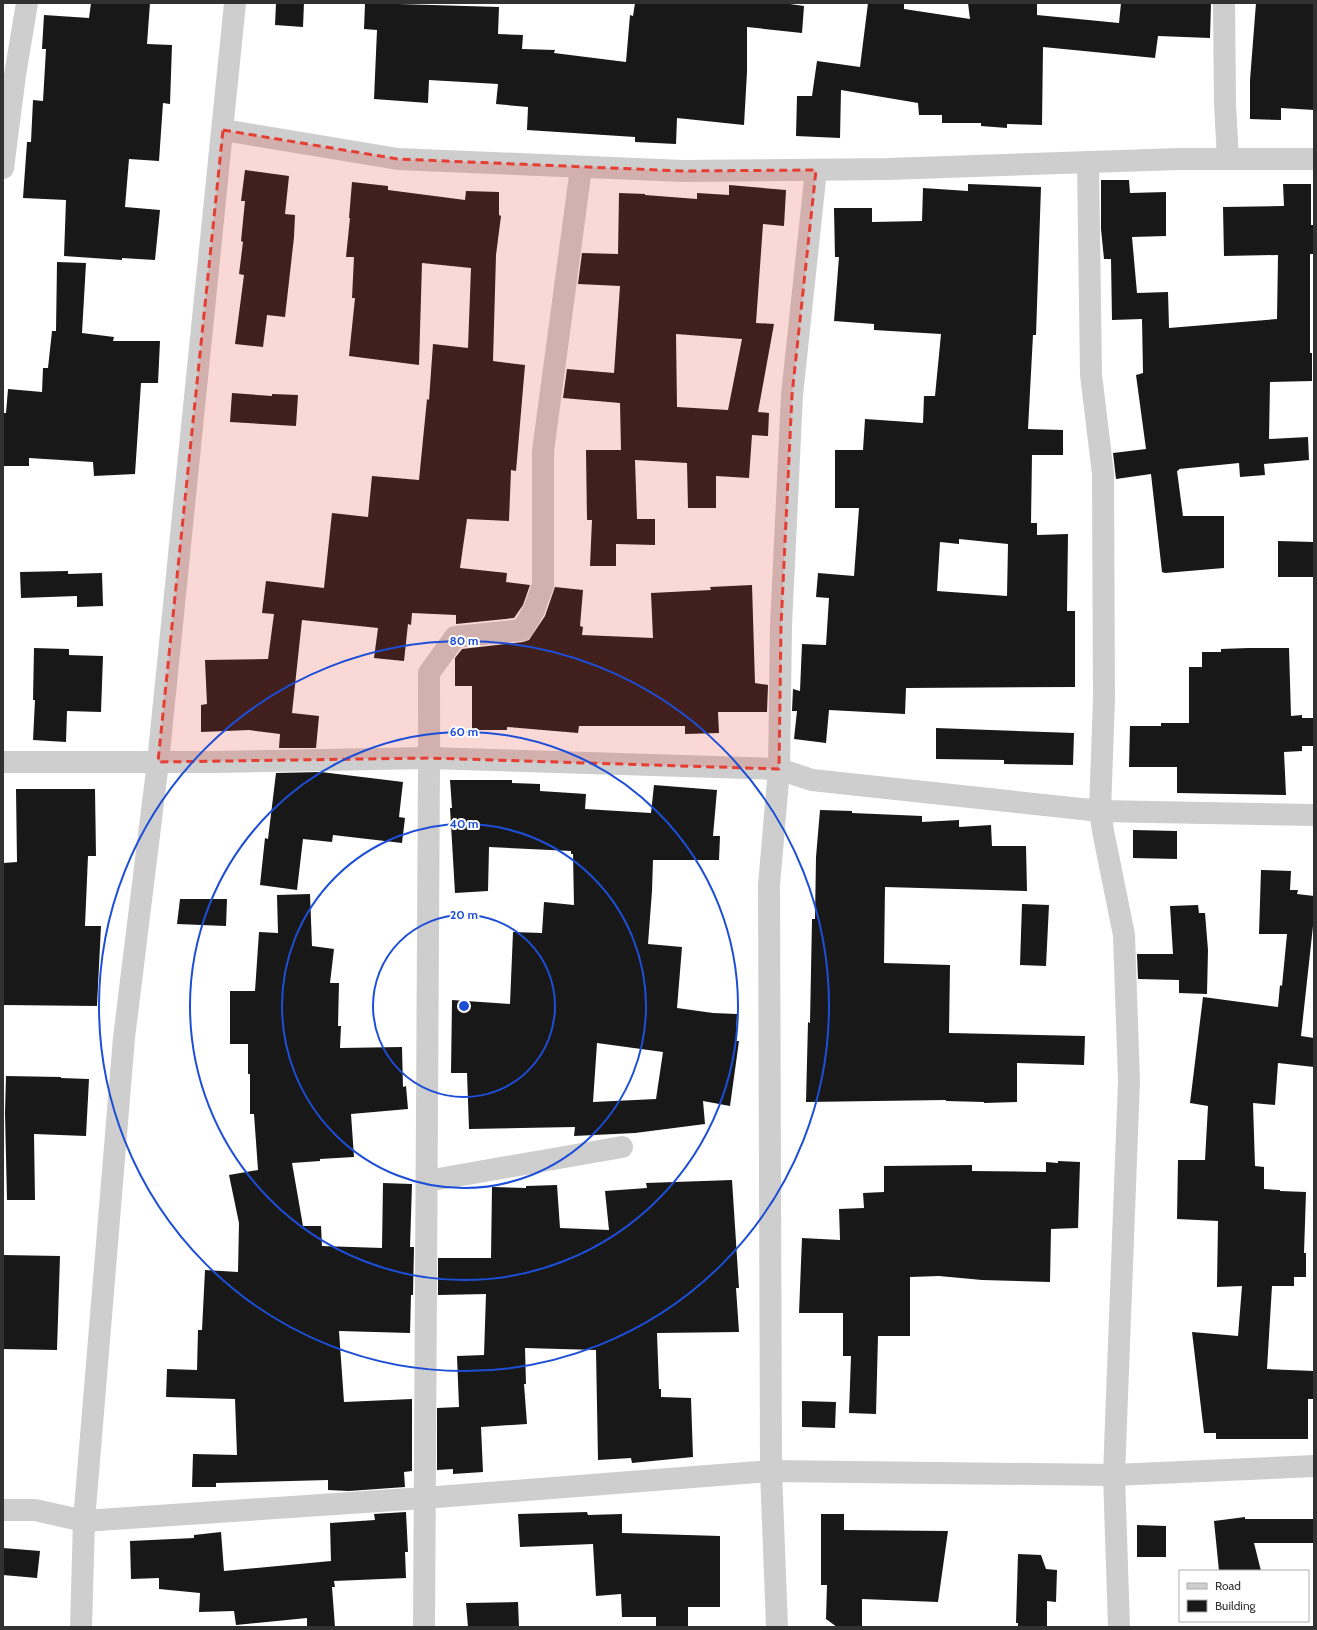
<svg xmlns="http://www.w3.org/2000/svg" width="1317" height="1630" viewBox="0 0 1317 1630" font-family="Cabin,sans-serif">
<rect width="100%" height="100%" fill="#fff"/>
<g fill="#181818" fill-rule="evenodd">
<polygon points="91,3 150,3 147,44 172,45 170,104 163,103 159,161 129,159 125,207 160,210 155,260 122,258 122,260 64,256 66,200 23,198 27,142 31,142 33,100 43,101 46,49 42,49 44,15 89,18"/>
<polygon points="276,3 304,3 303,27 275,25"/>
<polygon points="365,3 499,7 498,34 523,35 522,49 555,50 554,53 626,62 630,15 633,16 635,3 783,3 804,6 802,33 747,27 747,72 744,125 677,118 676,144 635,142 635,137 527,130 528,107 496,104 498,84 429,80 428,103 374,99 377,30 364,29"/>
<polygon points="868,3 904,3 904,9 970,19 968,3 1037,3 1037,15 1119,23 1121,3 1211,3 1210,38 1158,36 1155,58 1043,47 1042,125 1007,124 1007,128 981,126 981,123 942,123 942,115 919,115 918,103 841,90 840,138 796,136 797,96 812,96 817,61 860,67"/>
<polygon points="1256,3 1314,3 1314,110 1281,108 1281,120 1250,119 1250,80"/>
<polygon points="245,170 289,176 285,214 295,215 294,237 285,317 267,315 263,347 235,344 244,275 239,274 243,242 241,241 245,201 241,201"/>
<polygon points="1101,180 1129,180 1130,193 1166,192 1166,236 1132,237 1137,293 1168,292 1169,328 1277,319 1278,255 1224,256 1223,207 1284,206 1283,184 1311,184 1311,225 1314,225 1314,254 1310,254 1310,353 1312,353 1312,381 1270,382 1269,439 1308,437 1309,460 1264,464 1265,475 1240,477 1239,463 1179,469 1179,470 1177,471 1183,516 1224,516 1224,568 1165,573 1162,572 1151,474 1116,479 1113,453 1146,449 1136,375 1143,373 1142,319 1112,320 1111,259 1104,259 1101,229"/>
<polygon points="352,182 388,186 388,190 465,200 466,191 499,192 499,215 501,216 496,255 493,361 525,365 516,471 511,470 509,521 467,519 460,568 507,573 506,582 530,585 523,605 514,618 456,624 456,615 412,613 411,625 408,624 404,661 374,658 378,628 302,620 292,713 319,716 316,748 279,748 280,734 249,730 201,732 201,705 207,704 205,660 268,659 274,614 262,613 266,581 324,588 332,513 368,517 372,476 419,480 427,399 429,400 433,344 468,348 471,268 422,263 419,365 349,356 355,298 352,298 354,257 346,257 350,218 349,218"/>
<path d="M968,184L1041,187L1036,335H1033L1028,429L1063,430V455H1032L1031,523H1037V535L1068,534L1067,611H1075V687L906,688L905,714L829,710L826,743L794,739L797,711H792L793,689L800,691L802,644L826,645L829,598L816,597L818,573L854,576L859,508H835V450H863L865,419L923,423L924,396H935L941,334L874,330V324L834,321L839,257H835L834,208H872V222L922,221L923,188L968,191ZM959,539L1008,544L1007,596L937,591L940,542L959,544Z"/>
<path d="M729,185L786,190L784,226L763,224L756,323L774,324L758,412L769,413L768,436L752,435L749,478L716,476V508H688L687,463L635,460L637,519H655V545L616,544V566H590L592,520H587L586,450H621L620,403L563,398L567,369L614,373L620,286L578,284L582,253L618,254L619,193L645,194V195L697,199V193L729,195ZM676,334L742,339L728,410L677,407Z"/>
<polygon points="57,262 86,263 82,333 114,337 113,341 160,341 158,383 141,383 135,474 94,476 93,462 29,458 29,466 3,466 3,413 6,413 8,389 42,392 43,368 48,368 52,331 56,331"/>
<polygon points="232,393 272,396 272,394 298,395 296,426 230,422"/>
<polygon points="1278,541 1314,542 1314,577 1278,577"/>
<polygon points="68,571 68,574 102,573 103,606 77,607 77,596 21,598 20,572"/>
<polygon points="752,585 755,683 768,685 767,712 718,712 719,733 685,734 685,726 579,726 578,733 507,727 507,730 472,730 472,686 455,686 455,658 462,649 523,642 529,640 545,616 555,587 583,590 580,626 583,627 582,635 653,638 651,593 711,590 710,587"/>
<polygon points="34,648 69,649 69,655 103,656 101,712 67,711 66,742 33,740 35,700 33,700"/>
<polygon points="1248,648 1289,648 1291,716 1302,715 1302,718 1314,718 1314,746 1302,746 1302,751 1284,752 1286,795 1177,793 1177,767 1129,767 1130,726 1161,726 1161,723 1189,723 1189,667 1202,667 1202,652 1221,652 1221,649"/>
<polygon points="936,728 1074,733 1073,765 1004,764 1004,760 936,759"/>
<polygon points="321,772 403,782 399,817 405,818 402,843 333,835 332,842 303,839 297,890 260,885 265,838 268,839 276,773"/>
<path d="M450,780H512V783L540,784V791L586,794L585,809L651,813L654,785L717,790L713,836H720L719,860H653L652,891L648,944L682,947L677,1008L713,1013L737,1014L736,1041H739L730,1106L703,1101L705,1124L635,1133L574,1136L575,1127L469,1129L467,1073H451L452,1000L510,1004L513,932L542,933L544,902L574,905L573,854H571V851L489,847L488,891L455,893L450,808H452ZM597,1043L663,1052L656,1099L593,1102Z"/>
<polygon points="16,789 95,789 96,856 88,856 85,926 101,926 97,1006 3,1005 3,863 17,862"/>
<polygon points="820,810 852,811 852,813 922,816 922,822 959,820 959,827 991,825 992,846 1026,846 1027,891 885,887 884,963 950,965 949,1033 1085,1036 1084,1065 1017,1063 1017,1102 984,1103 984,1102 946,1101 946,1100 806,1102 808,1022 810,1023 812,919 815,919 816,857"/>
<polygon points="1133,830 1177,831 1177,859 1133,858"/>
<polygon points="1261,870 1291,871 1290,890 1298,890 1297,894 1314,896 1314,917 1301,1036 1314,1038 1314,1067 1278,1063 1275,1105 1253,1103 1255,1166 1264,1167 1264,1189 1280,1190 1280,1191 1306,1192 1304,1253 1306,1253 1306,1277 1294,1277 1294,1286 1272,1286 1267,1369 1314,1371 1314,1399 1308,1399 1308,1439 1216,1439 1216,1433 1204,1433 1192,1332 1238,1336 1242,1286 1217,1287 1218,1221 1177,1219 1178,1160 1205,1160 1208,1106 1190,1103 1203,997 1278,1007 1280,985 1282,986 1287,934 1259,934"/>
<polygon points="310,894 312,946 334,949 330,983 339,983 338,1026 341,1026 340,1048 402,1047 403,1087 406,1086 408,1109 351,1114 354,1157 320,1159 320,1161 292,1163 303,1226 321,1226 322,1246 382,1248 383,1183 412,1184 410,1247 414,1247 413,1295 411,1295 410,1333 339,1331 344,1402 412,1399 412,1471 404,1472 405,1487 349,1491 328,1490 328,1480 216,1483 216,1487 192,1487 193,1454 237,1455 235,1399 166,1397 167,1369 197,1370 198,1330 202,1330 205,1270 238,1272 239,1223 229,1175 258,1170 254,1114 250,1114 250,1074 248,1074 248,1044 230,1044 230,991 255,991 259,932 278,933 277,895"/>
<polygon points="180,899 227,899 226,926 177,924"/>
<polygon points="1022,904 1049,905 1046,966 1020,965"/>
<polygon points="1198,905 1199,913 1205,913 1208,950 1207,994 1179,993 1179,980 1138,979 1137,954 1173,954 1170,906"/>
<polygon points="6,1076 61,1077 61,1078 89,1079 86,1136 34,1134 35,1200 7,1200 5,1113"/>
<polygon points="1058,1161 1080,1162 1078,1228 1051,1229 1050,1282 982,1280 939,1276 910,1277 910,1336 878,1336 876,1414 849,1413 851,1356 843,1356 843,1313 799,1313 802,1238 840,1240 839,1209 864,1208 863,1193 884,1192 884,1166 972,1165 972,1171 1046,1172 1046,1162 1058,1163"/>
<polygon points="732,1180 739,1288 736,1288 739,1332 657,1333 659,1389 661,1389 661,1397 691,1398 693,1457 632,1463 631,1458 598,1460 596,1350 525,1348 526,1384 524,1384 527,1424 481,1427 483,1472 453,1474 453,1469 437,1470 437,1408 459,1407 457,1356 484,1355 486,1294 438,1295 438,1258 491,1258 492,1187 526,1188 526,1186 557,1185 560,1228 609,1230 605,1191 647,1188 646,1183"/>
<polygon points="3,1255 60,1256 57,1350 3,1349"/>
<polygon points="802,1401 836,1402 835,1428 802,1427"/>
<polygon points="406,1512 408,1552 405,1552 406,1578 334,1581 335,1587 332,1587 335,1627 307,1627 307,1618 236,1625 234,1611 199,1612 200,1593 159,1589 159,1578 131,1579 130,1541 194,1538 194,1535 221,1532 224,1571 331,1561 330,1523 375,1520 374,1514"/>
<polygon points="587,1512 588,1515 622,1514 622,1533 720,1536 720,1607 688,1607 688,1627 656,1627 656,1617 622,1617 621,1594 596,1596 593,1544 520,1547 518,1514"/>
<polygon points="821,1514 844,1514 844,1530 948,1531 938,1602 862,1599 862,1627 837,1627 826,1619 827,1585 821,1585"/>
<polygon points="1245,1517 1245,1519 1314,1519 1314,1543 1254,1543 1261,1571 1219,1571 1214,1521"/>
<polygon points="1137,1525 1166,1526 1166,1557 1137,1557"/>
<polygon points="3,1548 40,1551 37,1578 3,1575"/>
<polygon points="1018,1554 1041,1555 1046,1569 1057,1570 1056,1602 1047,1601 1047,1627 1018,1627 1018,1623 1016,1623"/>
<polygon points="518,1602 519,1627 468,1627 466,1603"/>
</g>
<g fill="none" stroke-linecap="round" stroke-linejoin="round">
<g stroke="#cecece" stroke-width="22">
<polyline points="1224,3 1225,104 1228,159"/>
<polyline points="223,130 398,159 683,171 888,169 1179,159 1314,159"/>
<polyline points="1088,162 1091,375 1103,474 1104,699 1100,811 1103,831 1124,935 1129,1081 1114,1475 1119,1627"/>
<polyline points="3,168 15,75 27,3"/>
<polyline points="3,762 213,762 429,758 779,769 812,780 1100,811 1314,815"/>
<polyline points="427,1181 622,1147"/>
<polyline points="3,1510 35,1510 84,1521 424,1498 771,1471 1114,1475 1314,1466"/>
<polyline points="81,1627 84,1521 124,1038 158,762 235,3"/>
<path d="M424,1627C424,1309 430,991 429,673L455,637L522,630L534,610L543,585V451L581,168"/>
<polyline points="777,1627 771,1471 769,885 779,769 781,626 792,395 816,170"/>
</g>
</g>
<path fill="#e73e34" fill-opacity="0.2" stroke="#e73e34" stroke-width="3" stroke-dasharray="8 5" stroke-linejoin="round" d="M223,130L398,159L683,171L816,170L792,395L781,626L779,769L429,758L158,762Z"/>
<g fill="none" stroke="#1d4ed8" stroke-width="2">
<circle cx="464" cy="1006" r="91"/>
<circle cx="464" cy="1006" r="182"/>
<circle cx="464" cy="1006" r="274"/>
<circle cx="464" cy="1006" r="365"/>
</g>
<circle cx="464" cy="1006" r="6" fill="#1d4ed8" stroke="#fff" stroke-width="2"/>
<g font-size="12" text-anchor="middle" font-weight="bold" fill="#1d4ed8" stroke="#fff" stroke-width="4" stroke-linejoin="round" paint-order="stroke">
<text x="464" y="645">80 m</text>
<text x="464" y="736">60 m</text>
<text x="464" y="828">40 m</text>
<text x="464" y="919">20 m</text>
</g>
<rect width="1317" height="1630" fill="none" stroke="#313131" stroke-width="8"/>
<rect x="1179" y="1570" width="130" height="52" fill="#ffffff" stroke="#adadad"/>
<rect x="1187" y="1583" width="20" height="6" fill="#cecece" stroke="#adadad"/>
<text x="1215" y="1590" font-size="12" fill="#313131">Road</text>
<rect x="1187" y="1600" width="20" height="12" fill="#181818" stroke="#adadad"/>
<text x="1215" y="1610" font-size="12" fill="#313131">Building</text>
</svg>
